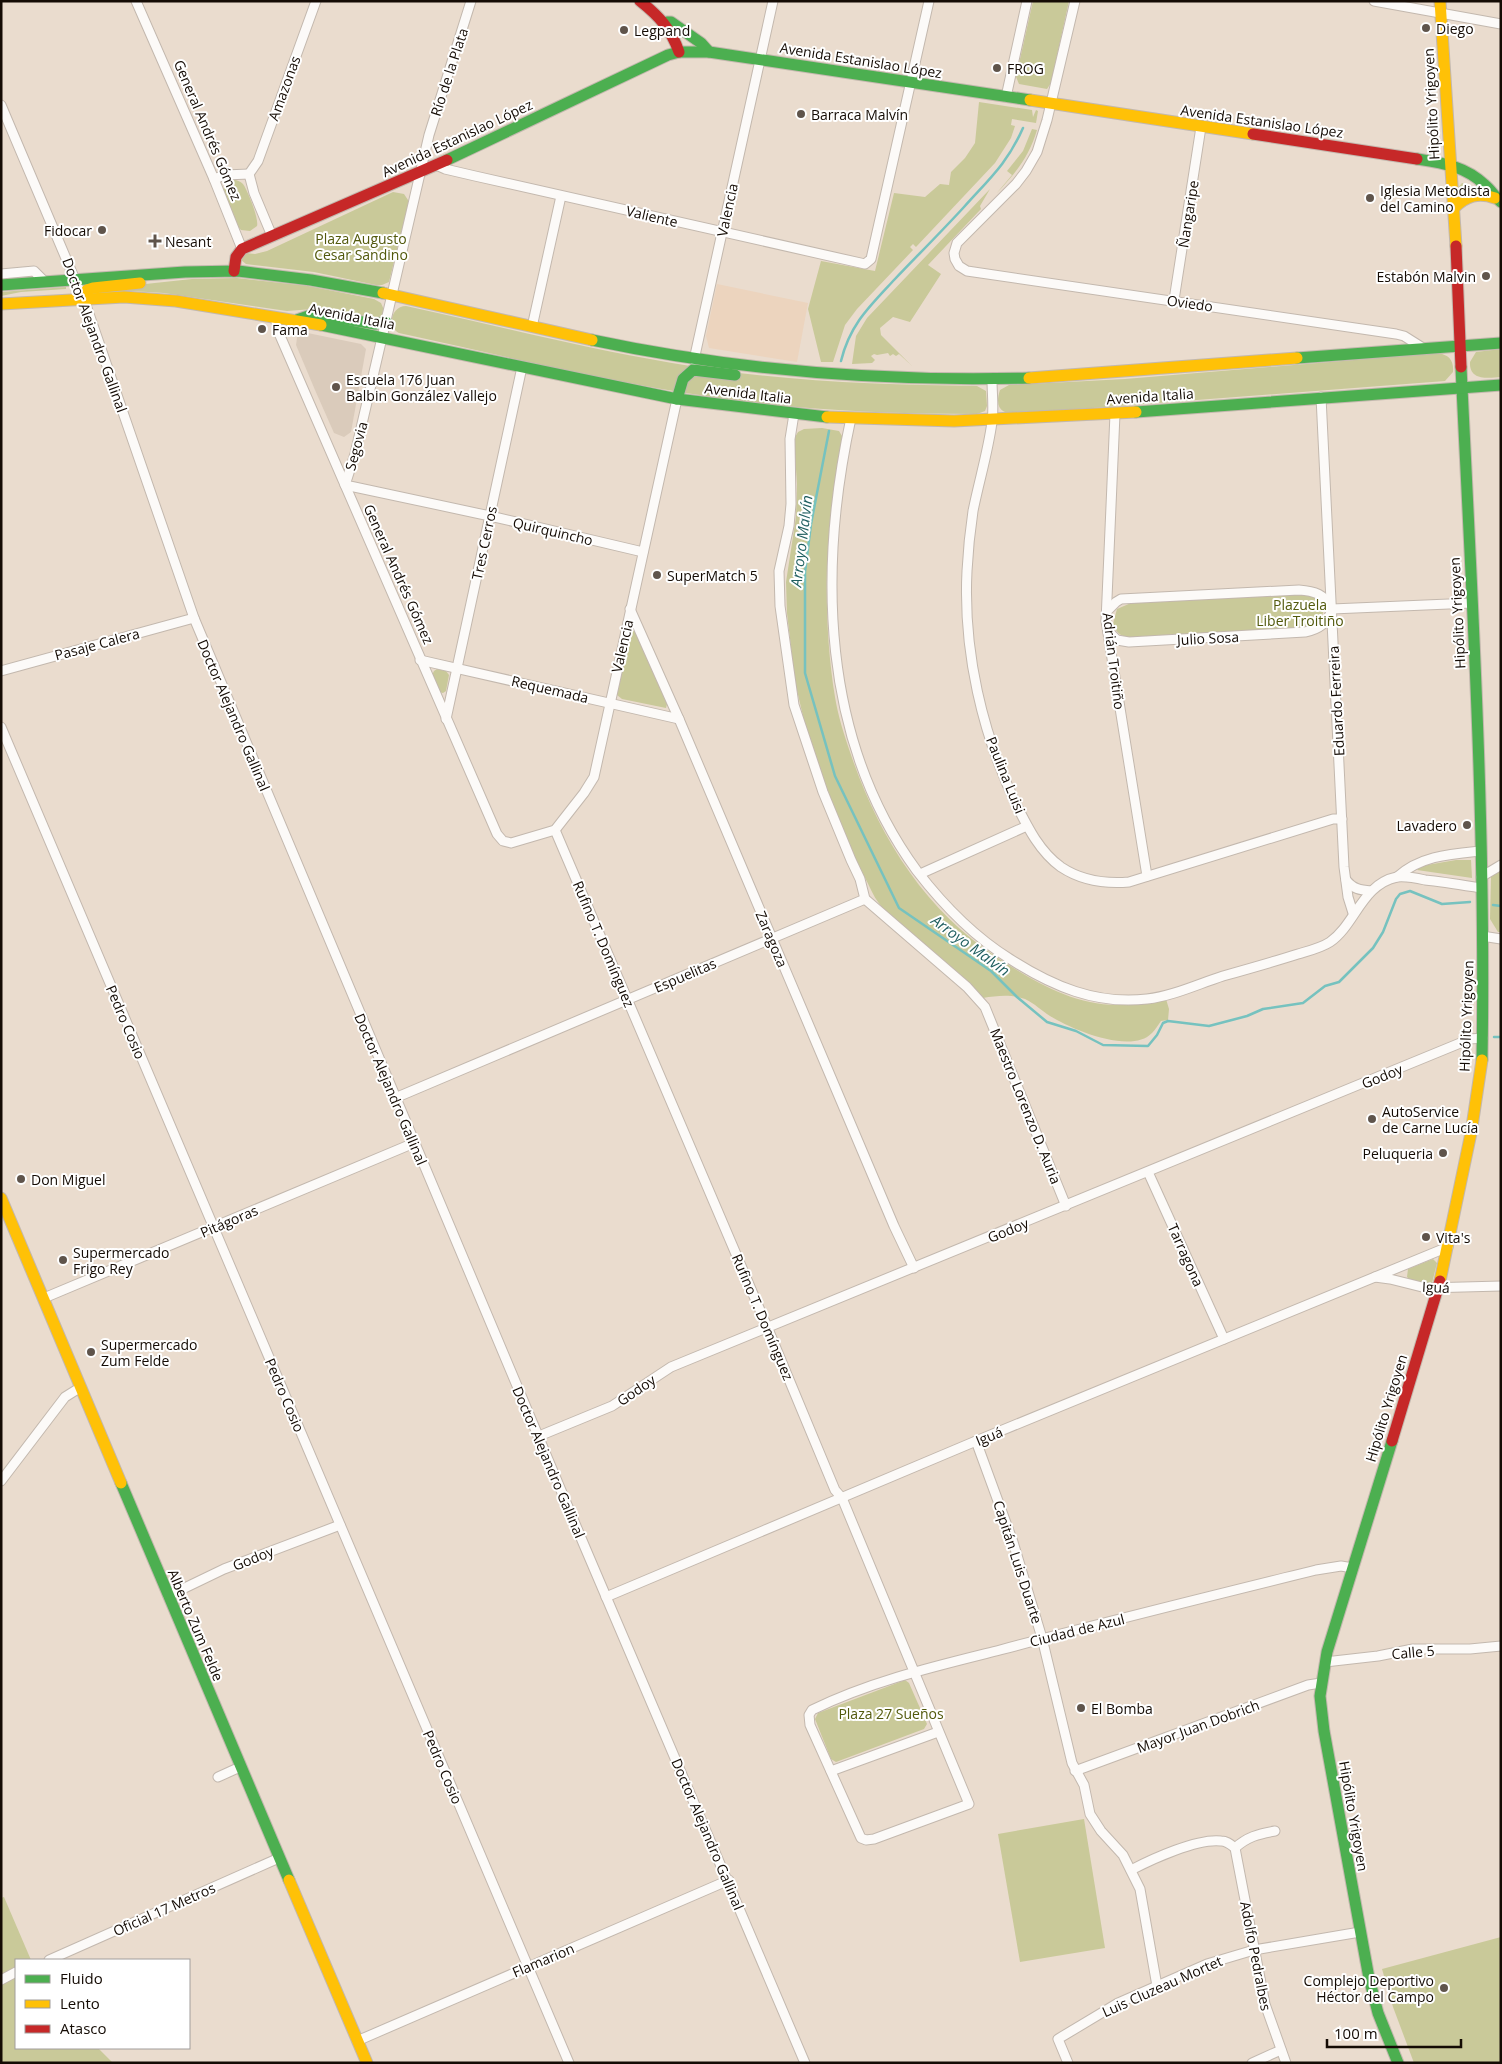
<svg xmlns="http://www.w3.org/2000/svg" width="1502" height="2064" viewBox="0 0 1502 2064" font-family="'Open Sans',sans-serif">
<rect width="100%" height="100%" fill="#eadcce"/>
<polygon fill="#ecd4be" points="717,284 808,303 797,362 709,348 706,336"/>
<polygon fill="#dacbbb" points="298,331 361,344 366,349 351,432 344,437 334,433 315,390 296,345"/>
<g fill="#c9c999">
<polygon points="1033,1 1069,1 1051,83 1047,89 1019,84 1016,77"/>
<polygon points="979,102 1032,110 1033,117 1036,110 1038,111 1036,123 1012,119 1011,125 1015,126 1011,138 995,163 916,247 913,244 910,247 913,250 857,309 845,325 833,362 821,362 808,309 821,261 875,271 894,193 925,197 940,184 949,185 951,172 965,158 975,143"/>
<path d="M1032,129L1037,130C1029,157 1015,174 996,194L1012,175L1007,171L1023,151Z"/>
<path d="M232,179C236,180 240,181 243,184C248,191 259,219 257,226L250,231L241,230L238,227L223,190L225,184Z"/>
<polygon points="1462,183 1466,184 1473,190 1458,198 1457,189"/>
<polygon points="990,189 980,206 981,209 928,265 941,274 910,322 893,317 880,328 881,335 912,366 899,354 896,356 893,354 890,356 888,353 877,355 874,354 871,356 875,360 872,363 852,364 856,336 867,318"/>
<polygon points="393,192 404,194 408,200 408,205 389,282 382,285 376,285 314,272 246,264 241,260 245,253 255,254 267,251"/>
<polygon points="237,278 308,286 374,299 381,303 384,310 381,318 377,320 313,309 287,311 164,293 99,289 192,279"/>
<polygon points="66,287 66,289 21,292 1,296 1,292"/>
<path d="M406,306C494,325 582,348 672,363C773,381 875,385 977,386L986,391L987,406L985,411L977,414C886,414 795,410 706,396C602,381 501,355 399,333C386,326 392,306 406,306Z"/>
<path d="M1501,349V377C1488,378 1469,381 1470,362L1476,352Z"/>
<path d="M1438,353C1449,355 1454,360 1453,372L1445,381L1040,412C1020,413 990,421 1000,390L1009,385L1125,379Z"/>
<path d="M822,428L839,431L842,436C841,480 829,524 827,568C826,610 828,655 835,697C838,716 844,734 850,752C878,835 924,910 998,958C1033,981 1073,1005 1117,1005C1133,1005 1150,1002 1166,999L1169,1009L1168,1020L1161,1021C1158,1025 1155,1030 1152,1033C1131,1055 1071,1029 1050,1016C1042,1011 1034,1003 1025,999C1010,994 997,996 983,998C952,964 913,940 882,907C871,895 868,879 858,867L823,784L807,733L795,682L787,613L786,582L796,517L797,484L794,439L798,432L804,429Z"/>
<path d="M1303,594L1319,597C1326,608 1324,619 1314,628L1135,638C1124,637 1117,636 1113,624L1117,609L1131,603Z"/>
<polygon points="636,630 667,704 666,708 622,699 617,695 631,631"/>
<polygon points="437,669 446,671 449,675 446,691 443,693 439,692 432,675 434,671"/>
<polygon points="1456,860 1471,860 1472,878 1417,870 1421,866"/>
<polygon points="1501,869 1501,932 1498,932 1490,919 1491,877"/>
<polygon points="1433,1259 1437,1263 1432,1283 1430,1284 1409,1279 1407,1277 1408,1269"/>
<polygon points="905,1680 909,1683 927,1724 924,1729 836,1762 831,1759 815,1719 818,1713"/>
<polygon points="1084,1819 1105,1948 1020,1962 998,1834"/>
<polygon points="4,1897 31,1960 16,1960 16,2048 98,2048 113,2063 1,2063 1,1898"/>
<polygon points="1501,1937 1501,2063 1414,2063 1393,2007 1382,1969"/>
</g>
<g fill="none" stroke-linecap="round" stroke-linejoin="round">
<g stroke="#76c2bf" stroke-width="2.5">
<path d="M841,361C850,324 870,306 895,279C918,255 941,232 964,207C989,179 1007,164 1023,128"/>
<polyline points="829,431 811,524 805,572 805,673 835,776 899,908 991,971 1017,997 1047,1022 1076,1031 1103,1045 1148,1046 1157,1035 1163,1023 1168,1021 1209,1026 1247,1016 1263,1009 1303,1003 1325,986 1339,982 1373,948 1383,932 1396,899 1400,894 1410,891 1442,904 1470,902"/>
<polyline points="1493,905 1501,906"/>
<polyline points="1494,1037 1501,1037"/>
</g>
<g stroke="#c3b8ae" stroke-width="11">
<g id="street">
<polyline points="136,1 214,179 242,249"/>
<polyline points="471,1 429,135 355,454 345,485 490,516 643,552"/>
<polyline points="1075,1 1047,120 1037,152 1026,171 1016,184 957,243 954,253 955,259 959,266 967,271 1396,334 1404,336 1423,348"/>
<polyline points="1374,1 1501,24"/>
<polyline points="1006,97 1027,1"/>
<polyline points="1,105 87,308 194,618 584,1545 805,2063"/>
<polyline points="436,165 445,169 475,176 865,264 871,259 929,1"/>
<polyline points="214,179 225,175 249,174"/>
<polyline points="272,236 254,193 249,174 258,161 316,1"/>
<polyline points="1,274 34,271 45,282"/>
<polyline points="1174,300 1201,127"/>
<polyline points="275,317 278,331 497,834 503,841 511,843 555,830 584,793 594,777 677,399"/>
<polyline points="532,327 561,196"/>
<polyline points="694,360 773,1"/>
<path d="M992,380C992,393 994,408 992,422C988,452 979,481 973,511C970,531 968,551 967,571C963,651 982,734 1017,806C1028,828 1040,852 1061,867C1082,881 1105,884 1129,882L1333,819H1342"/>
<polyline points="1321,397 1344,867 1348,897 1353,913"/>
<polyline points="794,414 790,439 791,504 789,526 779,571 780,606 794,705 823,792 851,860 860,879 865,899 967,987 985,1007 1066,1206"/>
<polyline points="1115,414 1106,621 1147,876"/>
<path d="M851,418C818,570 821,740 917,871C944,906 973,936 1010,959C1052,986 1096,1005 1147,999C1173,996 1198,984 1223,976C1248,969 1273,962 1298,954C1308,951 1321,948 1330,942C1355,925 1362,884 1397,877C1407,876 1416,878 1425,880C1444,882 1462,885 1481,888"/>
<polyline points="630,609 679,719 894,1226 914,1268"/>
<polyline points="1332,609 1472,603"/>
<path d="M1107,611L1116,602L1121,599L1299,590C1314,591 1325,594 1332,609C1328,623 1319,629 1305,632L1129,642L1117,640L1108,631"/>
<polyline points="420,660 679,719"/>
<polyline points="1,671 194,618"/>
<polyline points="446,719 522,367"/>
<polyline points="1,727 569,2063"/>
<path d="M555,830L768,1329L835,1490L842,1498L969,1804L874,1839L866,1840L861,1838L810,1725L809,1715L812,1710C871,1681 936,1666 1000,1650C1105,1622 1211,1596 1316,1570L1341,1566L1353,1568"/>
<polyline points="920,874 1027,826"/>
<path d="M1397,877C1420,856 1450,854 1480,851"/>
<polyline points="1481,877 1501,865"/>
<path d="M1346,880C1353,889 1360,890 1371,891"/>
<polyline points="1482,936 1501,939"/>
<polyline points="395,1098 865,899"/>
<polyline points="1148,1172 1224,1339"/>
<polyline points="1375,1277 1390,1279 1426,1288 1501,1286"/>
<polyline points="44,1298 414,1143"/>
<polyline points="539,1436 612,1406 671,1367 1470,1039 1483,1038"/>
<polyline points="976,1441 1013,1542 1042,1638 1072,1763 1084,1785 1090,1814 1101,1831 1123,1855 1140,1889 1157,1986"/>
<polyline points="1,1481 65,1397 81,1387"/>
<polyline points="168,1596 224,1569 340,1525"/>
<polyline points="606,1597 976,1441 1448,1247"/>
<polyline points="1325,1662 1378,1656 1413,1649 1470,1649 1501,1646"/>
<polyline points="831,1771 938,1732"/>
<polyline points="1075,1771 1308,1685 1321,1683"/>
<polyline points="218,1777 240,1767"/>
<polyline points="1235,1848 1265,2004 1286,2063"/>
<path d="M1235,1848C1247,1837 1258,1834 1275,1831"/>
<path d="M1131,1870C1152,1859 1198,1838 1221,1841C1227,1841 1230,1844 1235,1848"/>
<polyline points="49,1960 279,1858"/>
<polyline points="1,1980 16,1972"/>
<polyline points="357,2041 729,1880"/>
<polyline points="1068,2063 1058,2039 1118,2003 1207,1964 1254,1950 1360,1932"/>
<polyline points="1252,2063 1281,2050"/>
</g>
</g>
<g stroke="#c3b8ae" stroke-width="13">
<g id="fast">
<polyline points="667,22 671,22 701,43 709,52"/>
<path d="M1417,159C1443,163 1465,166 1485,185C1491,190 1495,197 1501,202"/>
<polyline points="447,160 668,55 679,52 709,52 1030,100"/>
<polyline points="1,285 185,272 238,271 311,280 383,293"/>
<polyline points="297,320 314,314 375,324 386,322"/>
<polyline points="321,325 677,399 827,417"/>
<path d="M592,340C738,371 880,382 1029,378"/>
<polyline points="1297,358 1501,343"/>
<path d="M1461,367C1472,598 1486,829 1482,1060"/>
<polyline points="677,399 683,379 693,370 735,375"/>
<polyline points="1136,412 1501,385"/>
<polyline points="1392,1441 1327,1652 1320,1696 1324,1731 1369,1978 1378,2013 1398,2063"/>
<polyline points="121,1483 289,1880"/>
</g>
</g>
<g stroke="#c3b8ae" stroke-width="13">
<g id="slow">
<polyline points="1440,1 1456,246"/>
<polyline points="1030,100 1253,134"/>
<path d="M1454,208C1466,196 1478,192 1495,198"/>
<polyline points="383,293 592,340"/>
<polyline points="84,298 87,290 93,288 140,283"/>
<polyline points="1,304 124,297 176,301 321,325"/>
<polyline points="1029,378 1297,358"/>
<polyline points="827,417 954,421 1136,412"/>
<polyline points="1,1198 121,1483"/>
<polyline points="1440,1281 1471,1133 1482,1060"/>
<polyline points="289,1880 367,2063"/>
</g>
</g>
<g stroke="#c3b8ae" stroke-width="13">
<g id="jam">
<path d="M640,1C659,16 671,29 679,52"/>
<polyline points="1253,134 1417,159"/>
<polyline points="1456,246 1461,367"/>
<polyline points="234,271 236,257 242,249 447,160"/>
<polyline points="1392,1441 1440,1281"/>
</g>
</g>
<use href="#street" stroke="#fcfaf8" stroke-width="9"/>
<use href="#fast" stroke="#4caf50" stroke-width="11"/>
<use href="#slow" stroke="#ffc107" stroke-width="11"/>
<use href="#jam" stroke="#c62828" stroke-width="11"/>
</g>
<g fill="#5f544b" stroke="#fff" stroke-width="2">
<circle cx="1426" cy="28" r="5"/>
<circle cx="624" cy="30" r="5"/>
<circle cx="997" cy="68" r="5"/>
<circle cx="801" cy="114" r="5"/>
<circle cx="1370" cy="198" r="5"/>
<circle cx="102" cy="230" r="5"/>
<path d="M152.5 233.5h5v5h5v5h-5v5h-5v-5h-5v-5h5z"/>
<circle cx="1486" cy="276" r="5"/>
<circle cx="262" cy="329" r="5"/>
<circle cx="336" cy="387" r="5"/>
<circle cx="657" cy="575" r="5"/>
<circle cx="1467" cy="825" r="5"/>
<circle cx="1372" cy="1119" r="5"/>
<circle cx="1443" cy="1153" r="5"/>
<circle cx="21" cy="1179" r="5"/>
<circle cx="1426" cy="1237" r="5"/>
<circle cx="63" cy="1260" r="5"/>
<circle cx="91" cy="1352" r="5"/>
<circle cx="1081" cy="1708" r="5"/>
<circle cx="1444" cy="1988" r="5"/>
</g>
<g text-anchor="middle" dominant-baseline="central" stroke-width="4" stroke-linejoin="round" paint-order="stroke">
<g font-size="14" fill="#140b04" stroke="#fff" text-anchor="start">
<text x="1436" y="28">Diego</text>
<text x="634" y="30">Legpand</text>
<text x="1007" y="68">FROG</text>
<text x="811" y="114">Barraca Malvín</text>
<text x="1380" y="190">Iglesia Metodista<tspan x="1380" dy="16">del Camino</tspan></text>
<text x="92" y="230" text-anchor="end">Fidocar</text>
<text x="165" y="241">Nesant</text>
<text x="1476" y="276" text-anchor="end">Estabón Malvin</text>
<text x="272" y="329">Fama</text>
<text x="346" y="379">Escuela 176 Juan<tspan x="346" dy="16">Balbin González Vallejo</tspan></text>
<text x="667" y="575">SuperMatch 5</text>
<text x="1457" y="825" text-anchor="end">Lavadero</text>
<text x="1382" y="1111">AutoService<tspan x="1382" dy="16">de Carne Lucía</tspan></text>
<text x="1433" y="1153" text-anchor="end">Peluqueria</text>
<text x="31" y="1179">Don Miguel</text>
<text x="1436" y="1237">Vita's</text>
<text x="73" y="1252">Supermercado<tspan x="73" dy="16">Frigo Rey</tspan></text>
<text x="101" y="1344">Supermercado<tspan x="101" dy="16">Zum Felde</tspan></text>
<text x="1091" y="1708">El Bomba</text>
<text x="1434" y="1980" text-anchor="end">Complejo Deportivo<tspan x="1434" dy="16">Héctor del Campo</tspan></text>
</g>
<g font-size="14" fill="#140b04" stroke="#fff">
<text transform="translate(861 60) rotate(9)">Avenida Estanislao López</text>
<text transform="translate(449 72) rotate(-72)">Río de la Plata</text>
<text transform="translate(284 88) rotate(-70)">Amazonas</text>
<text transform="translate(1431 104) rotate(-93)">Hipólito Yrigoyen</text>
<text transform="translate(1262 121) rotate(8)">Avenida Estanislao López</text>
<text transform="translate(208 130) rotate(67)">General Andrés Gómez</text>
<text transform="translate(457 138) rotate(-25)">Avenida Estanislao López</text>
<text transform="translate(727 210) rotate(-78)">Valencia</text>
<text transform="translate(1188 214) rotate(-81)">Ñangaripe</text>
<text transform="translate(652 216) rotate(13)">Valiente</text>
<text transform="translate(1190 303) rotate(8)">Oviedo</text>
<text transform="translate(352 316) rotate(11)">Avenida Italia</text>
<text transform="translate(95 335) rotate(70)">Doctor Alejandro Gallinal</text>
<text transform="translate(748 393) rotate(7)">Avenida Italia</text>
<text transform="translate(1150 396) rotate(-4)">Avenida Italia</text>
<text transform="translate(356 446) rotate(-75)">Segovia</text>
<text transform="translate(553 531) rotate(13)">Quirquincho</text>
<text transform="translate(484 543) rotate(-78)">Tres Cerros</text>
<text transform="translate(399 574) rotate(66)">General Andrés Gómez</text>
<text transform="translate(1457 613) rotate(-93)">Hipólito Yrigoyen</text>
<text transform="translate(1208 638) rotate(-3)">Julio Sosa</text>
<text transform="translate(97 644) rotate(-15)">Pasaje Calera</text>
<text transform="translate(622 646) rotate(-77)">Valencia</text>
<text transform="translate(1114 661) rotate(83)">Adrián Troitiño</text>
<text transform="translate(550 689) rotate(13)">Requemada</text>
<text transform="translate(1336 701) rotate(-93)">Eduardo Ferreira</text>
<text transform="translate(234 715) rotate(67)">Doctor Alejandro Gallinal</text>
<text transform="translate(1006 775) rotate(68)">Paulina Luisi</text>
<text transform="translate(772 939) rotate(67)">Zaragoza</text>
<text transform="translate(604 944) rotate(67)">Rufino T. Domínguez</text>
<text transform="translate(685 975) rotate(-23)">Espuelitas</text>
<text transform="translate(1466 1016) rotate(-88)">Hipólito Yrigoyen</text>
<text transform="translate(126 1022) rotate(67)">Pedro Cosio</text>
<text transform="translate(1382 1076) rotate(-22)">Godoy</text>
<text transform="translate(391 1089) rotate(67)">Doctor Alejandro Gallinal</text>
<text transform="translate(1026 1106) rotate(68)">Maestro Lorenzo D. Auria</text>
<text transform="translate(229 1221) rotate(-23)">Pitágoras</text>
<text transform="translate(1008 1230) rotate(-22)">Godoy</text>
<text transform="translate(1186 1255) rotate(66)">Tarragona</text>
<text transform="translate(1436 1287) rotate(3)">Iguá</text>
<text transform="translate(763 1317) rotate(67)">Rufino T. Domínguez</text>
<text transform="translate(636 1390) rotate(-34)">Godoy</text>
<text transform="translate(285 1395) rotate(67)">Pedro Cosio</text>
<text transform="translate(1386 1408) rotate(-73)">Hipólito Yrigoyen</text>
<text transform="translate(989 1436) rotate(-22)">Iguá</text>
<text transform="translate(549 1462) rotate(67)">Doctor Alejandro Gallinal</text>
<text transform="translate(253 1558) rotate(-22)">Godoy</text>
<text transform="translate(1018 1562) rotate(72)">Capitán Luis Duarte</text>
<text transform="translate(196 1625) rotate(67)">Alberto Zum Felde</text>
<text transform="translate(1077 1630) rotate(-14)">Ciudad de Azul</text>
<text transform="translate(1413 1652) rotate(-5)">Calle 5</text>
<text transform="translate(1198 1726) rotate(-20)">Mayor Juan Dobrich</text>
<text transform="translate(443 1767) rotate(67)">Pedro Cosio</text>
<text transform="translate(1354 1816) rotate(80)">Hipólito Yrigoyen</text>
<text transform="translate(708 1834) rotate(67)">Doctor Alejandro Gallinal</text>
<text transform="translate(164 1909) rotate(-24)">Oficial 17 Metros</text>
<text transform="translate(1256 1956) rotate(79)">Adolfo Pedralbes</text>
<text transform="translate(543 1960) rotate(-23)">Flamarion</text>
<text transform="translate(1162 1986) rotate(-24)">Luis Cluzeau Mortet</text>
</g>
<g font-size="14" fill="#52590c" stroke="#fff">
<text x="361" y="238">Plaza Augusto<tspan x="361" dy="16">Cesar Sandino</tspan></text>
<text x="1300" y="604">Plazuela<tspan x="1300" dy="16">Liber Troitiño</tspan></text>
<text x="891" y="1713">Plaza 27 Sueños</text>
</g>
<g font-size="15" font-style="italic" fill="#205f60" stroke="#fff">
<text transform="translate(801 541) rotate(-83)">Arroyo Malvín</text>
<text transform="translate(971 945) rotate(36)">Arroyo Malvín</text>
</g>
</g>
<rect width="1502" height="2064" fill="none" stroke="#140b04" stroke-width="5"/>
<rect x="15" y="1959" width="175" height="90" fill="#ffffff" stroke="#a19d9b"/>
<rect x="25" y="1975" width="25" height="8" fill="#4caf50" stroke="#a19d9b"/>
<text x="60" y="1984" font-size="15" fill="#140b04">Fluido</text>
<rect x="25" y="2000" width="25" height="8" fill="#ffc107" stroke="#a19d9b"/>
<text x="60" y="2009" font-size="15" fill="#140b04">Lento</text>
<rect x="25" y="2025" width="25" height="8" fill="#c62828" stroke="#a19d9b"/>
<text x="60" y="2034" font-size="15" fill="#140b04">Atasco</text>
<path d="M1327 2039v8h134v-8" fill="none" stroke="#140b04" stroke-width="2.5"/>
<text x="1334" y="2039" font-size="15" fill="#140b04" stroke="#ffffff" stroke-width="4" paint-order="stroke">100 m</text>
</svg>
